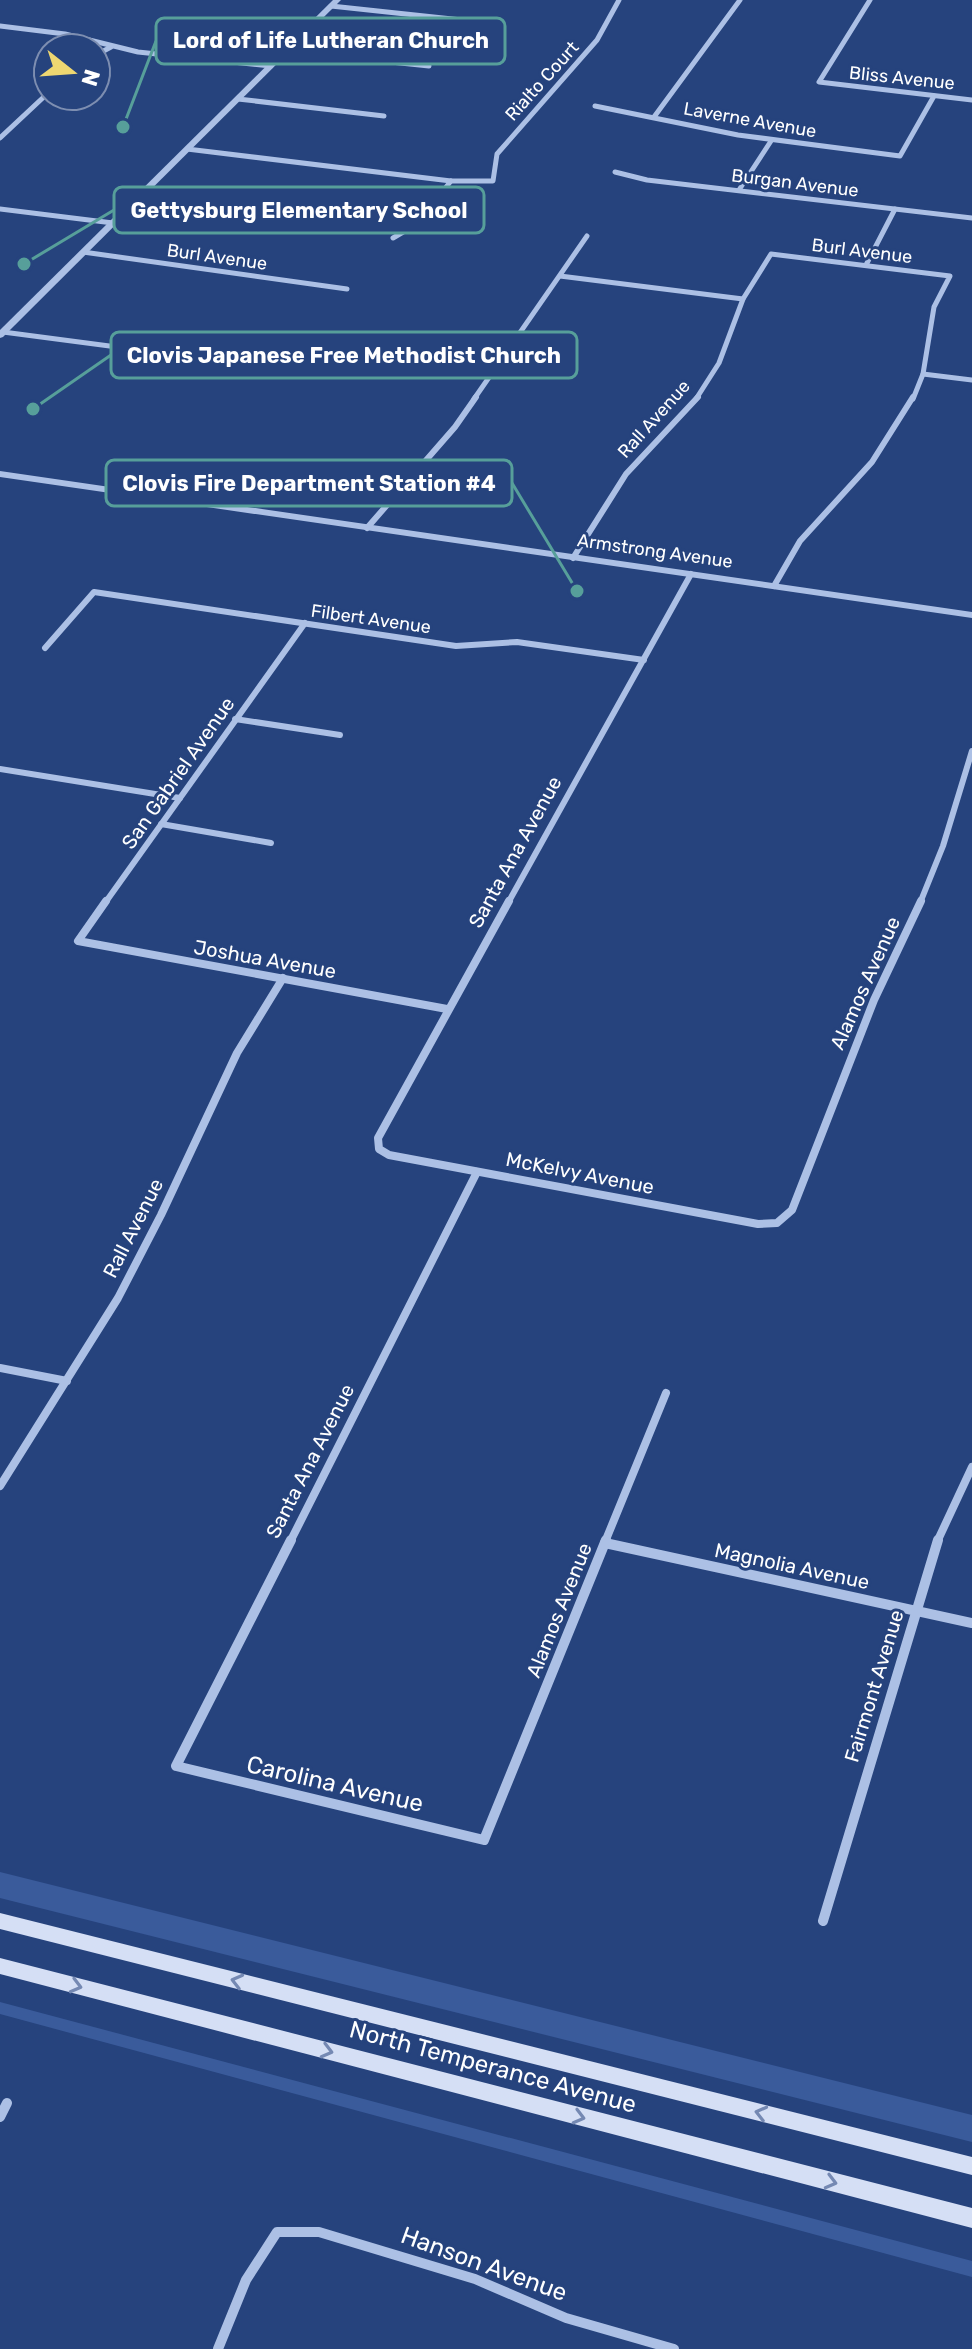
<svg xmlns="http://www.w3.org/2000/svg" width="972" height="2349" viewBox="0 0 972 2349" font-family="Rubik,sans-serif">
<rect width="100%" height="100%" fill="#26437d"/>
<g fill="#3a5b9b">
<polygon points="0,1872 972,2115 972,2142 0,1898"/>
<polygon points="0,2002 972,2261 972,2277 0,2014"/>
</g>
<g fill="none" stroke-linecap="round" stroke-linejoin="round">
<g stroke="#acc0e5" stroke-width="5">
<polyline points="870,0 819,82 972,100"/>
<polyline points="331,6 471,21"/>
<polyline points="0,26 65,34 138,52 271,66"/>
<polyline points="286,51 429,66"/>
<polyline points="96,55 111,47"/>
<polyline points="238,99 384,116"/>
<polyline points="595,106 738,135 900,156 934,96"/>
<polyline points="654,117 740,0"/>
<polyline points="0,138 48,93"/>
<polyline points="187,149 451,181 493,181 497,154 597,40 619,0"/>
<polyline points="615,172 647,180 972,218"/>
<polyline points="739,190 771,141"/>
<polyline points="0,209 113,223"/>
<polyline points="393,238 415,225 451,181"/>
<polyline points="83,252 347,289"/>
<polyline points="866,265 895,209"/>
<polyline points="560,276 743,299"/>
<polyline points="3,332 293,370"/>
<polyline points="923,374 972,380"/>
<polyline points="474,399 587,236"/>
<polyline points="696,399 719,363 743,299 771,254 950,276 934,307 923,374 913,399"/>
</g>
<g stroke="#acc0e5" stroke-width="6">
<polyline points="367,528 455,427 476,397"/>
<polyline points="573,558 626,474 698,397"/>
<polyline points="774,586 800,541 872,462 913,397"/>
<polyline points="45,648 94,592 456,646 517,642 644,660"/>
<polyline points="235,719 340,735"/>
<polyline points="0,769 180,798"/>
<polyline points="161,824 271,843"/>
<polyline points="105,903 305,623"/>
<polyline points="508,903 691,574"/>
<polyline points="920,903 943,846 972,751"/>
</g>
<g stroke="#acc0e5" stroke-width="8">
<polyline points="106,901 78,941 447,1009"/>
<polyline points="509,901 378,1138 379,1149 389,1155 758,1224 777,1223 792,1210 874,1000 921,901"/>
<polyline points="0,1368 67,1381"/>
<polyline points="0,1486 118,1298 161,1215 237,1053 283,978"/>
<polyline points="290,1542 477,1172"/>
<polyline points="605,1542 666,1393"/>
<polyline points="937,1542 972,1467"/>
</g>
<g stroke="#acc0e5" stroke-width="10">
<polyline points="291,1540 176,1766 484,1840 606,1540"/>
<polyline points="605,1543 972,1623"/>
<polyline points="823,1921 938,1540"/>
<polyline points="0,2117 7,2103"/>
<polyline points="218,2349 246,2280 277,2232 319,2232 475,2279 566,2318 674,2349"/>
</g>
<g fill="#acc0e5" fill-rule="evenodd">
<polygon points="333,0 341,0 3,337 0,338 0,330"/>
<polygon points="0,471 972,612 972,618 0,477"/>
</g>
<g fill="#d5dff5" fill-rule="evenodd">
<polygon points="0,1913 972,2157 972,2175 0,1929"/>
<polygon points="0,1958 972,2208 972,2228 0,1974"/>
</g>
</g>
<defs><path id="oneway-chevron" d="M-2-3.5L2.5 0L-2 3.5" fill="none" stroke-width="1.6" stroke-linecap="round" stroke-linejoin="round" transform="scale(2)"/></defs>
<g stroke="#7589b3">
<use href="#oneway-chevron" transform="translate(237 1981) rotate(-166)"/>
<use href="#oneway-chevron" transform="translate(76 1986) rotate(15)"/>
<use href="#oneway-chevron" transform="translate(327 2051) rotate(15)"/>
<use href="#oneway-chevron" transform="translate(761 2113) rotate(-166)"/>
<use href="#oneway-chevron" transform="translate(579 2117) rotate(15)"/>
<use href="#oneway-chevron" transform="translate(831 2182) rotate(15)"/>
</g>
<g text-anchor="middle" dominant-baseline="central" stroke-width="6" stroke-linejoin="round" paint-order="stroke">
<g font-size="18" fill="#fff" stroke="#26437d">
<text transform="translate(902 78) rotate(6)">Bliss Avenue</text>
<text transform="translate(542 81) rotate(-48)">Rialto Court</text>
<text transform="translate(750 120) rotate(10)">Laverne Avenue</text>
<text transform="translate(795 183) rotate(7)">Burgan Avenue</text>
<text transform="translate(862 251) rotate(7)">Burl Avenue</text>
<text transform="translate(217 257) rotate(8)">Burl Avenue</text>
<text transform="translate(654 419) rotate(-48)">Rall Avenue</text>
<text transform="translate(655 551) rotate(8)">Armstrong Avenue</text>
<text transform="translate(371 619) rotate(8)">Filbert Avenue</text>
</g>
<g font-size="20" fill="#fff" stroke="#26437d">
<text transform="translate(178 773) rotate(-55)">San Gabriel Avenue</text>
<text transform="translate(515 852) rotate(-61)">Santa Ana Avenue</text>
<text transform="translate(265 959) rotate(10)">Joshua Avenue</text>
<text transform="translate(865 983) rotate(-66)">Alamos Avenue</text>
<text transform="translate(580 1173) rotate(11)">McKelvy Avenue</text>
<text transform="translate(133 1228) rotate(-63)">Rall Avenue</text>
<text transform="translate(310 1461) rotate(-63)">Santa Ana Avenue</text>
<text transform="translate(792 1566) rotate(12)">Magnolia Avenue</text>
<text transform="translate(559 1610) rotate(-68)">Alamos Avenue</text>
<text transform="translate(874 1686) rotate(-73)">Fairmont Avenue</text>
</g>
<g font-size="24" fill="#fff" stroke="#26437d">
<text transform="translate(335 1784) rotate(13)">Carolina Avenue</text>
<text transform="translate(493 2067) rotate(15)">North Temperance Avenue</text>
<text transform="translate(484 2264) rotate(20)">Hanson Avenue</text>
</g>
</g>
<path fill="none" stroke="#579f9a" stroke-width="3" d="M123 127L156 41M24 264L114 210M33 409L111 355M577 591L512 483"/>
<g fill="#579f9a" stroke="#26437d" stroke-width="3">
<circle cx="123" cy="127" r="8"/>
<circle cx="24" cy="264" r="8"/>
<circle cx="33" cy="409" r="8"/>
<circle cx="577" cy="591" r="8"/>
</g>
<g fill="#26437d" stroke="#579f9a" stroke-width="3">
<rect x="156" y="18" width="349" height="46" rx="8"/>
<rect x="114" y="187" width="370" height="46" rx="8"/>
<rect x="111" y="332" width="466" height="46" rx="8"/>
<rect x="106" y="460" width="406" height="46" rx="8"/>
</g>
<g font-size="22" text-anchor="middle" font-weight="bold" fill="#fff">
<text x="331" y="48">Lord of Life Lutheran Church</text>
<text x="299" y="218">Gettysburg Elementary School</text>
<text x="344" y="363">Clovis Japanese Free Methodist Church</text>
<text x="309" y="491">Clovis Fire Department Station #4</text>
</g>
<g transform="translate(72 72) rotate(107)"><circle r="38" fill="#26437d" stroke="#7d8eb1" stroke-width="2"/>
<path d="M0-6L14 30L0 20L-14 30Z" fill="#eed771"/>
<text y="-12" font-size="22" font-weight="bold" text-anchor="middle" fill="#ffffff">N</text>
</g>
</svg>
